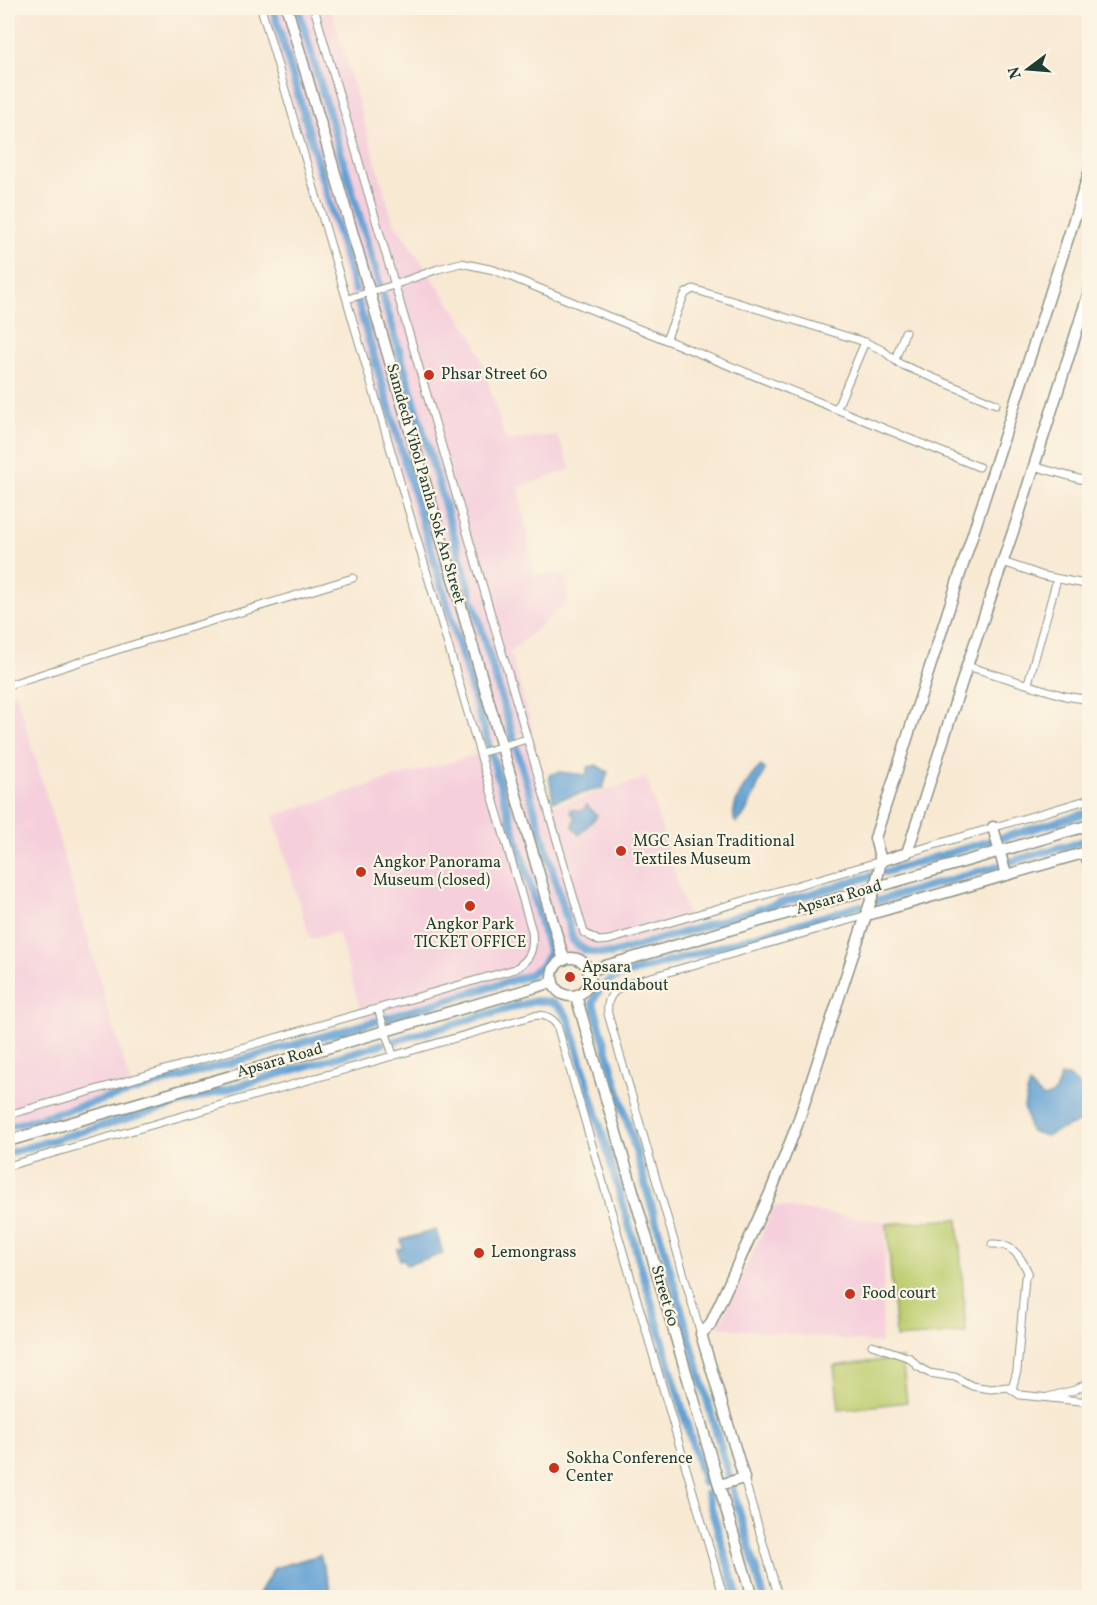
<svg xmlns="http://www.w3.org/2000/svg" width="1097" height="1605" viewBox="0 0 1097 1605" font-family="Vollkorn,serif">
<rect width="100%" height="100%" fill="#fcf5e5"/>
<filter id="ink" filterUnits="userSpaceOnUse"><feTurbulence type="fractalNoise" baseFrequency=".0167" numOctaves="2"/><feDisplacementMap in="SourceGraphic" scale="12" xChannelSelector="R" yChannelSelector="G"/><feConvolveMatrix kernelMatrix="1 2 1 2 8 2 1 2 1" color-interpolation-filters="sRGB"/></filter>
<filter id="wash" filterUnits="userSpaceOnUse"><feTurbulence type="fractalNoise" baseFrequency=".008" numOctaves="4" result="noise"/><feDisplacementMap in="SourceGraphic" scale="24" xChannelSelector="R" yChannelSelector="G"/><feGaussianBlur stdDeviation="1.35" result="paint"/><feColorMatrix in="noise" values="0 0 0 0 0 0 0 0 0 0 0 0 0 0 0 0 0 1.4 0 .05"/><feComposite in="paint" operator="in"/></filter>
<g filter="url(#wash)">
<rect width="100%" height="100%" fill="#f8e9d3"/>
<g fill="#f5cfdc">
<polygon points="265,8 331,8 393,221 475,340 506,440 557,435 571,469 519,488 534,574 565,576 568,603 510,652 533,731 480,746"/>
<polygon points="16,692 132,1090 8,1126 8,695"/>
<polygon points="529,740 549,807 647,778 690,925 363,1019 338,932 310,939 273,816 386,780"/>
<polygon points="775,1206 886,1222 881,1343 718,1327"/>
</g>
<g fill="#becd70" stroke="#6e8552" stroke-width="1.5">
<polygon points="958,1219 966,1333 896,1338 887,1224"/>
<polygon points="902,1358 907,1402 839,1410 834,1366"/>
</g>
<g fill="#62a1d4" stroke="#406f84" stroke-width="1.5">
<polygon points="596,765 608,772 603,788 553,801 549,775 559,772 586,775 588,767"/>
<path d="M761,766L765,770C758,783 747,817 736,823C726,808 750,776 761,766Z"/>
<polygon points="587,805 597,816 579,835 573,826 575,817 571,813 571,809 582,811"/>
<polygon points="1061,1076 1067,1076 1089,1092 1089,1123 1076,1123 1046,1136 1030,1131 1024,1107 1029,1085 1044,1098 1054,1094"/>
<polygon points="436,1230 443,1254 406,1265 404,1259 400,1260 397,1250 403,1248 401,1240"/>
<polygon points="320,1555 333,1597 298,1595 292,1597 257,1597 274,1568"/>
</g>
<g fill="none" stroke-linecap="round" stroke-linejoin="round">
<g stroke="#62a1d4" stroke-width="8">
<polyline points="273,8 355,290"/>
<path d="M298,8L573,940C583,953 595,953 611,954L871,876"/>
<polyline points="358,302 550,953 542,966 527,976 387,1018"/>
<polyline points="1002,838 1090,812"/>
<polyline points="1009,862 1090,839"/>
<polyline points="885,872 990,841"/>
<polyline points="877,901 998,866"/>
<path d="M394,1041L535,1001C554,1000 563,1006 570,1023L704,1483"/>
<polyline points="8,1127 376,1021"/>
<polyline points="8,1153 382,1044"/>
<polyline points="707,1494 738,1598"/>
<path d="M764,1598L593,1002C600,986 603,983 620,976L860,906"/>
</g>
</g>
</g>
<g filter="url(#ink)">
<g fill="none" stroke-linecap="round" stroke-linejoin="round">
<g stroke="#8c9384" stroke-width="9">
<g id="street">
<polyline points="314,8 584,933 599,941 609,940 881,861"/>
<polyline points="347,299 391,286 438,269 461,263 494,270 516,279 979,467"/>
<polyline points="905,332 895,360 900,364 996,404"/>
<polyline points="666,340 683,298 686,293 693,289 865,342 882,350 895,360"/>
<polyline points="837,408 865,342"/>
<polyline points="1033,466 1090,482"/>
<polyline points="1003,562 1044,576 1090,585"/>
<polyline points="967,666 1065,696 1090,700"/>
<polyline points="1028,683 1057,579"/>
<polyline points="8,685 129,646 353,578"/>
<polyline points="480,753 527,739"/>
<polyline points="907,853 1090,799"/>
<polyline points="378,1009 393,1055"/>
<path d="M8,1115L515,969C531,959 534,950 532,931L261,8"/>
<path d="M8,1166L532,1016C543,1014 550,1016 557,1025L724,1598"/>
<path d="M992,1244C1012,1243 1020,1256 1028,1272L1025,1278L1017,1371L1012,1389"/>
<path d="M701,1334L608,1014C606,998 613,990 627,984L867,915"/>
<polyline points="872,1345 910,1358 917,1366 929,1373 955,1377 972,1386 991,1389 1008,1387 1020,1395 1090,1402"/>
<polyline points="1048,1397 1075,1390 1090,1381"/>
<polyline points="744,1478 779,1598"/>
</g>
</g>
<g stroke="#8c9384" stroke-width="13">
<g id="secondary">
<polyline points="287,8 564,960"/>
<polyline points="993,827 1006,875"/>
<polyline points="881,861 907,853 967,666 1018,517 1090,289"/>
<polyline points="867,915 1083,853 1090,863"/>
<circle cx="571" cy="977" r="19"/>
<polyline points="588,971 1090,825"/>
<polyline points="576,996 752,1598"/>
<polyline points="8,1141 553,982"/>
<polyline points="719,1485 744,1478 701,1334 710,1325 771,1191 797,1125 875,888 881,861 875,838 1090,170"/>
</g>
</g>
<use href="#street" stroke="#fff" stroke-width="7"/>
<use href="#secondary" stroke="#fff" stroke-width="10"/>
</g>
</g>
<g fill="#c8321e" stroke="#fcf5e5" stroke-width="2">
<circle cx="429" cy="375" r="6"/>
<circle cx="621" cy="851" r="6"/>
<circle cx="361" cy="872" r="6"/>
<circle cx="470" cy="906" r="6"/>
<circle cx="570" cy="977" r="6"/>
<circle cx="479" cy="1253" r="6"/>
<circle cx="850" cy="1294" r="6"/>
<circle cx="554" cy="1468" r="6"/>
</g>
<g text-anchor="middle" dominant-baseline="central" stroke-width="4.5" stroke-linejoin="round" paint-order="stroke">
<g font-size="16" fill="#1f3d34" stroke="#fcf5e5" text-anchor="start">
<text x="441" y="375">Phsar Street 60</text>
<text x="633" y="842">MGC Asian Traditional<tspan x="633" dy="18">Textiles Museum</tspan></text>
<text x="373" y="863">Angkor Panorama<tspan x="373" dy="18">Museum (closed)</tspan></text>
<text x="470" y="925" text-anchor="middle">Angkor Park<tspan x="470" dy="18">TICKET OFFICE</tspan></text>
<text x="582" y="968">Apsara<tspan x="582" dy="18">Roundabout</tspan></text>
<text x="491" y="1253">Lemongrass</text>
<text x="862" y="1294">Food court</text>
<text x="566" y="1459">Sokha Conference<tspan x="566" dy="18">Center</tspan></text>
</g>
<g font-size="16" fill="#1f3d34" stroke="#fcf5e5">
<text transform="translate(425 484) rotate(74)">Samdech Vibol Panha Sok An Street</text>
<text transform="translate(839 898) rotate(-16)">Apsara Road</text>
<text transform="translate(280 1061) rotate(-16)">Apsara Road</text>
<text transform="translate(664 1296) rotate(74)">Street 60</text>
</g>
</g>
<rect width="1097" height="1605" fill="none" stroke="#fcf5e5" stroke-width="30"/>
<g transform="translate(1028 69) rotate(254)" stroke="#fcf5e5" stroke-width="4.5" paint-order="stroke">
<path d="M0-4.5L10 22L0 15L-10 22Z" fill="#1f3d34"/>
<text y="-9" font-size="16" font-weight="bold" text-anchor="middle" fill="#1f3d34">N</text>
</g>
</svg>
